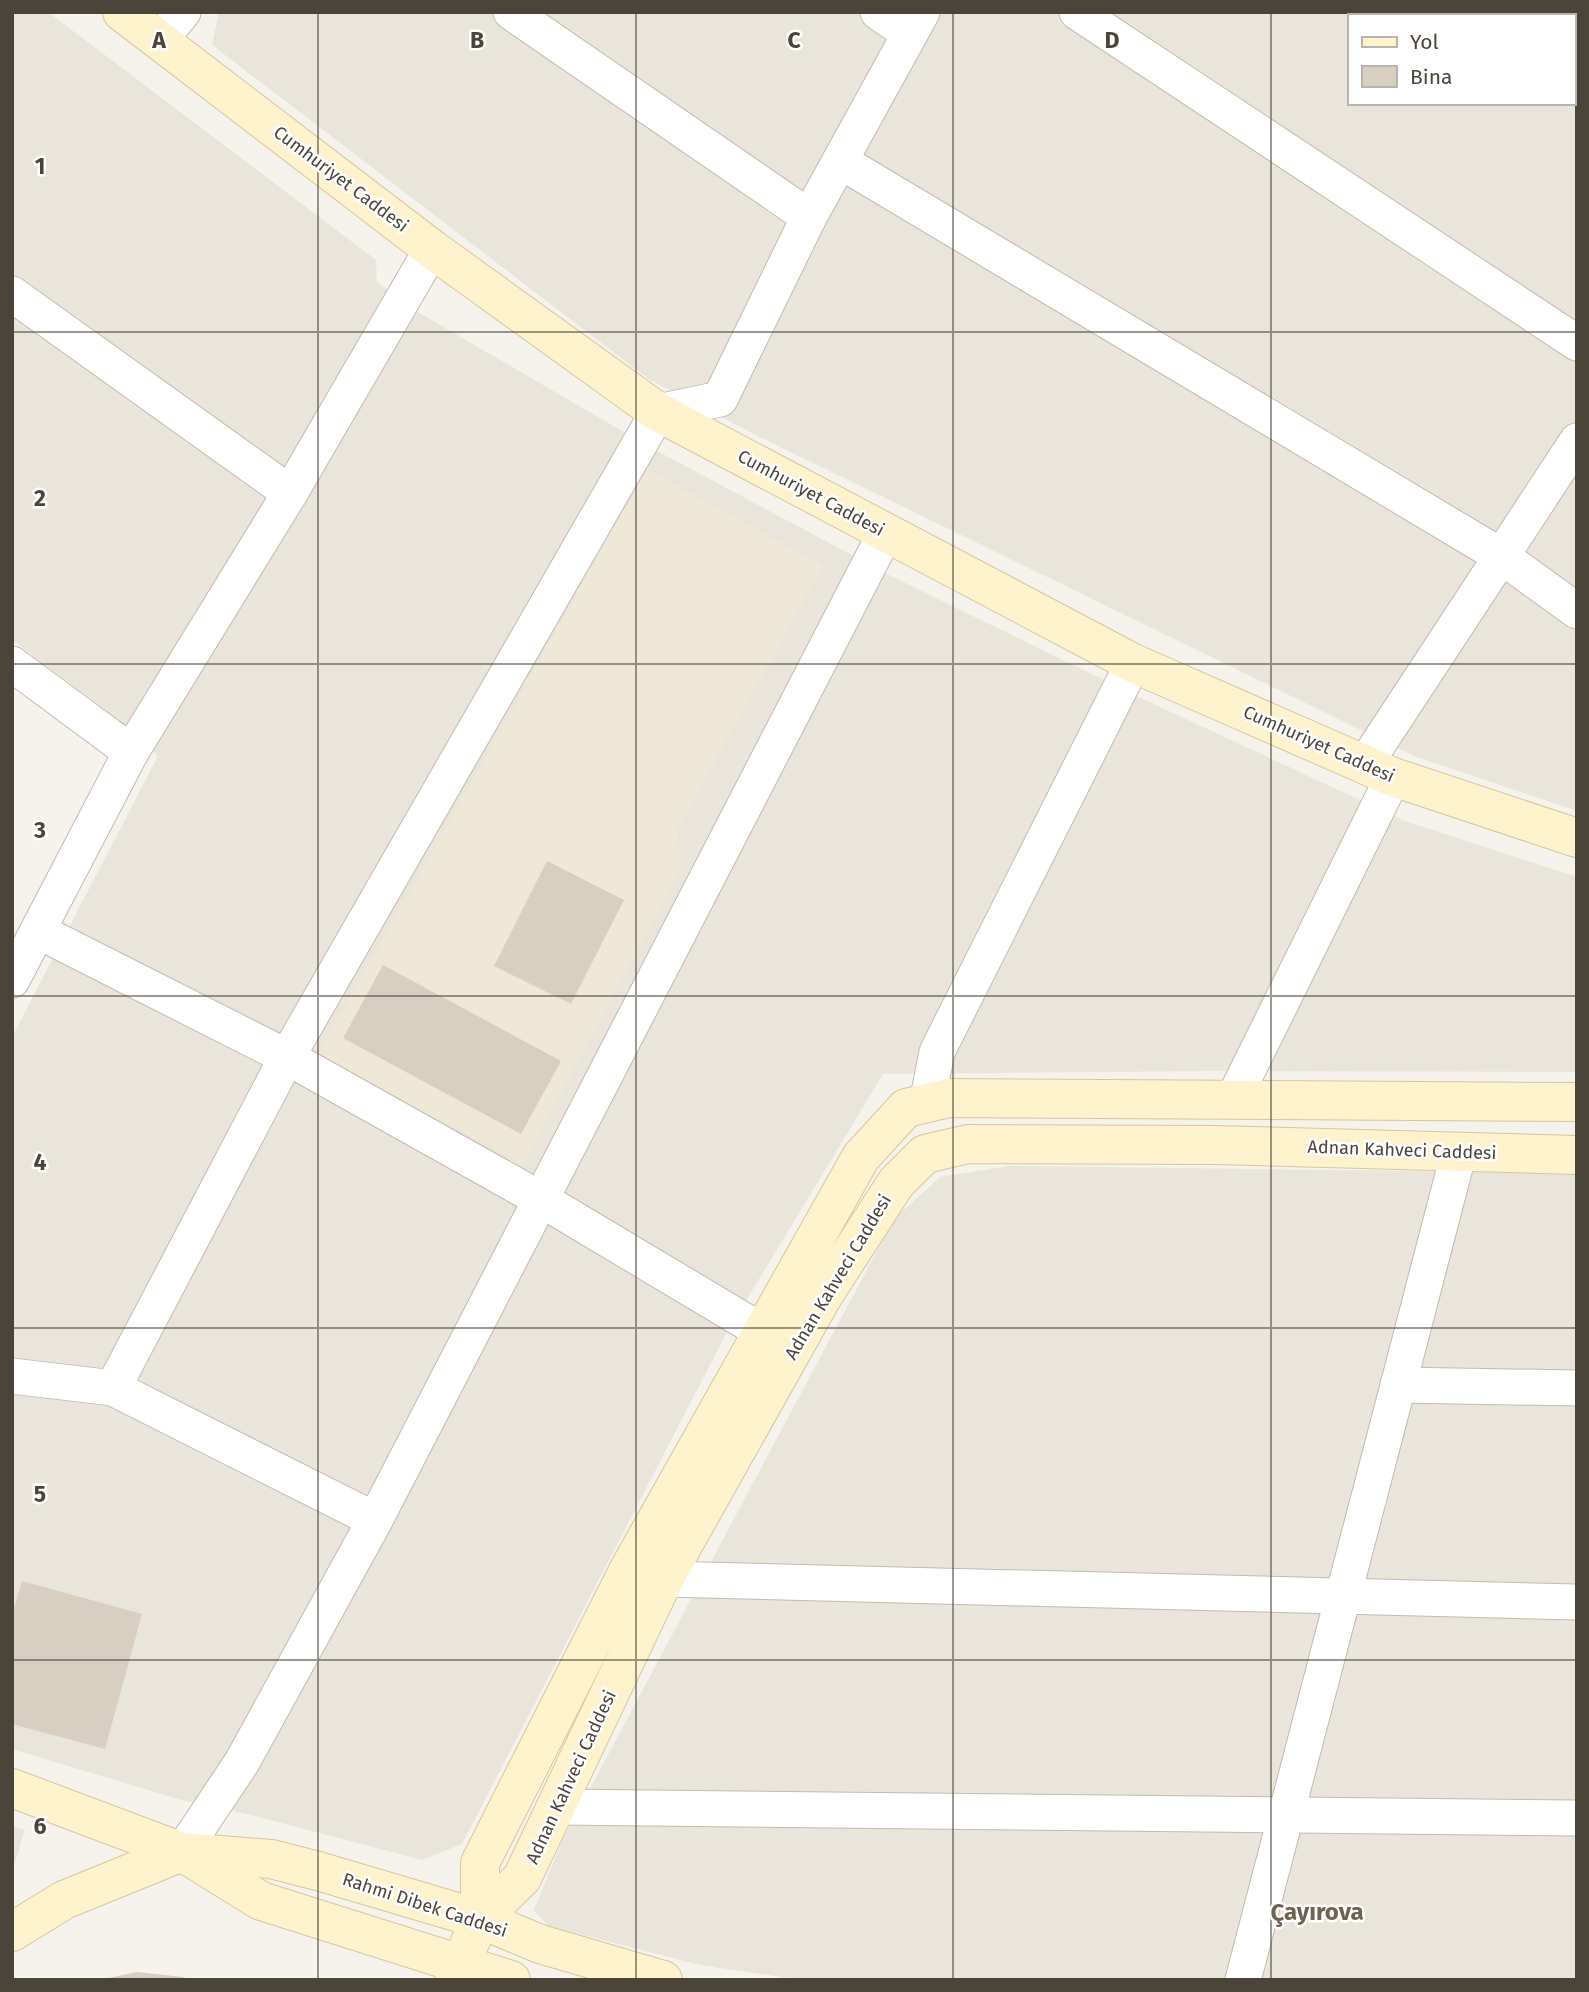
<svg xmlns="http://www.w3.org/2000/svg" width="1589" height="1992" viewBox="0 0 1589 1992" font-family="'Fira Sans',sans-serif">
<rect width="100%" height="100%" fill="#f6f3ec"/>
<g fill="#eae5da" fill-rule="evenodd">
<polygon points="12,12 48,12 376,260 377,282 416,311 646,445 893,577 1143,699 1405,821 1577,877 1577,1072 1215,1071 883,1074 726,1334 462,1844 422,1860 247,1814 178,1799 12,1749 12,1037 158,756 102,707 12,640"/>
<path d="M219,12H1577V811L1414,756L756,435L650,380L212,45ZM1349,16H1573V103H1349Z"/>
<polygon points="1009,1166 1577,1173 1577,1980 802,1980 700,1965 548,1926 534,1910 562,1841 894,1219 940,1177"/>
<polygon points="12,1826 25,1830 12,1872"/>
</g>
<polygon fill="#efe8d6" points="648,470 823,566 678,828 680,870 523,1164 317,1055"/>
<g fill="#d8cfc1">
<polygon points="547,861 624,900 571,1004 494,966"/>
<polygon points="383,965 561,1061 521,1134 343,1038"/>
<polygon points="22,1581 142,1614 105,1749 12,1724 12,1615"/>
<polygon points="137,1972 183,1977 190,1980 99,1980"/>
</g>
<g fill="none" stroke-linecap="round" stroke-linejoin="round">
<g stroke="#c2bbae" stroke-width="37">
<g id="street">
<polyline points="511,12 809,217"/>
<polyline points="878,12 910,34"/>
<polyline points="1077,12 1577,343"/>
<polyline points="1546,12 1551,16"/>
<polyline points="1573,31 1577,33"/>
<polyline points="160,40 183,12"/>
<polyline points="840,161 1501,556 1577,611"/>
<polyline points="12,294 290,493"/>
<polyline points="12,664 131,752"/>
<polyline points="1365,764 1577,441"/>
<polyline points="38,931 287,1057 542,1200 763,1332"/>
<polyline points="12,980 131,752 290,493 432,249"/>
<polyline points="1233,1100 1393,777"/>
<polyline points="927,1103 937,1052 1133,663"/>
<polyline points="12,1376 113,1388 375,1520"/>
<polyline points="1398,1385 1577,1388"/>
<polyline points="113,1388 287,1057 658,412 720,399 809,217 922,12"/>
<polyline points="664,1579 1577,1602"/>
<polyline points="557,1807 1577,1818"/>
<polyline points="182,1852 242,1762 375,1520 886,532"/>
<polyline points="1243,1980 1459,1152"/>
</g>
</g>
<g stroke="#d6c79b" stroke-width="40">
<g id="secondary">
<polyline points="122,12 432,249 658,412 1133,663 1393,777 1577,838"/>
<polyline points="12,1788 182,1852 261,1901 511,1980"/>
<polyline points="480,1919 480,1863 629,1569 861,1157 906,1108 949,1098 1577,1102"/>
<polyline points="12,1932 64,1900 182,1852 271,1859 318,1871 480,1919 540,1944 663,1980"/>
<polyline points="454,1980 480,1919 522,1878 664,1579 823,1296 896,1183 925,1154 968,1144 1214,1145 1577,1155"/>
</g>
</g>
<use href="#street" stroke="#fff" stroke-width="35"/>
<use href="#secondary" stroke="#fff3cd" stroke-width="38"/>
</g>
<path fill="none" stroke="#4b4439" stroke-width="2" stroke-opacity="0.55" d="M318,12V1980M636,12V1980M953,12V1980M1271,12V1980M12,332H1577M12,664H1577M12,996H1577M12,1328H1577M12,1660H1577"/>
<g text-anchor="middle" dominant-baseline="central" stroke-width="5" stroke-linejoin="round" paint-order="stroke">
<g font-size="18" fill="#4b4439" stroke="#fff">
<text transform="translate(341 179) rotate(37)">Cumhuriyet Caddesi</text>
<text transform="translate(811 493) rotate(28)">Cumhuriyet Caddesi</text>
<text transform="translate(1319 744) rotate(24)">Cumhuriyet Caddesi</text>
<text transform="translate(1402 1150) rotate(2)">Adnan Kahveci Caddesi</text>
<text transform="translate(838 1277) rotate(-59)">Adnan Kahveci Caddesi</text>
<text transform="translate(571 1777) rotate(-65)">Adnan Kahveci Caddesi</text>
<text transform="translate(425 1905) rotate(18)">Rahmi Dibek Caddesi</text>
</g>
<g font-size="24" font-weight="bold" fill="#6e6250" stroke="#fff">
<text x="1317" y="1912">Çayırova</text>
</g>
</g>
<g font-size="23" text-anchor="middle" font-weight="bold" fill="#4b4439" stroke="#fff" stroke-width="5" stroke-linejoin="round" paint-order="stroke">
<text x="159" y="48">A</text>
<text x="477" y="48">B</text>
<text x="794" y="48">C</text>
<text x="1112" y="48">D</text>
<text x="40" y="174">1</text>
<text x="40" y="506">2</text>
<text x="40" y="838">3</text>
<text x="40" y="1170">4</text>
<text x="40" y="1502">5</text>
<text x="40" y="1834">6</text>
</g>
<rect width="1589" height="1992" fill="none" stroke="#4b4439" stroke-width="28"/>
<rect x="1348" y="14" width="228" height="91" fill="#ffffff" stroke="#b7b4b0" stroke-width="2"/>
<rect x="1362" y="37" width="35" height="10" fill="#fff3cd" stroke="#b7b4b0" stroke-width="2"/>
<text x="1410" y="49" font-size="21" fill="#4b4439">Yol</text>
<rect x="1362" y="66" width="35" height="21" fill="#d8cfc1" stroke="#b7b4b0" stroke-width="2"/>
<text x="1410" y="84" font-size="21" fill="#4b4439">Bina</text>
</svg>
